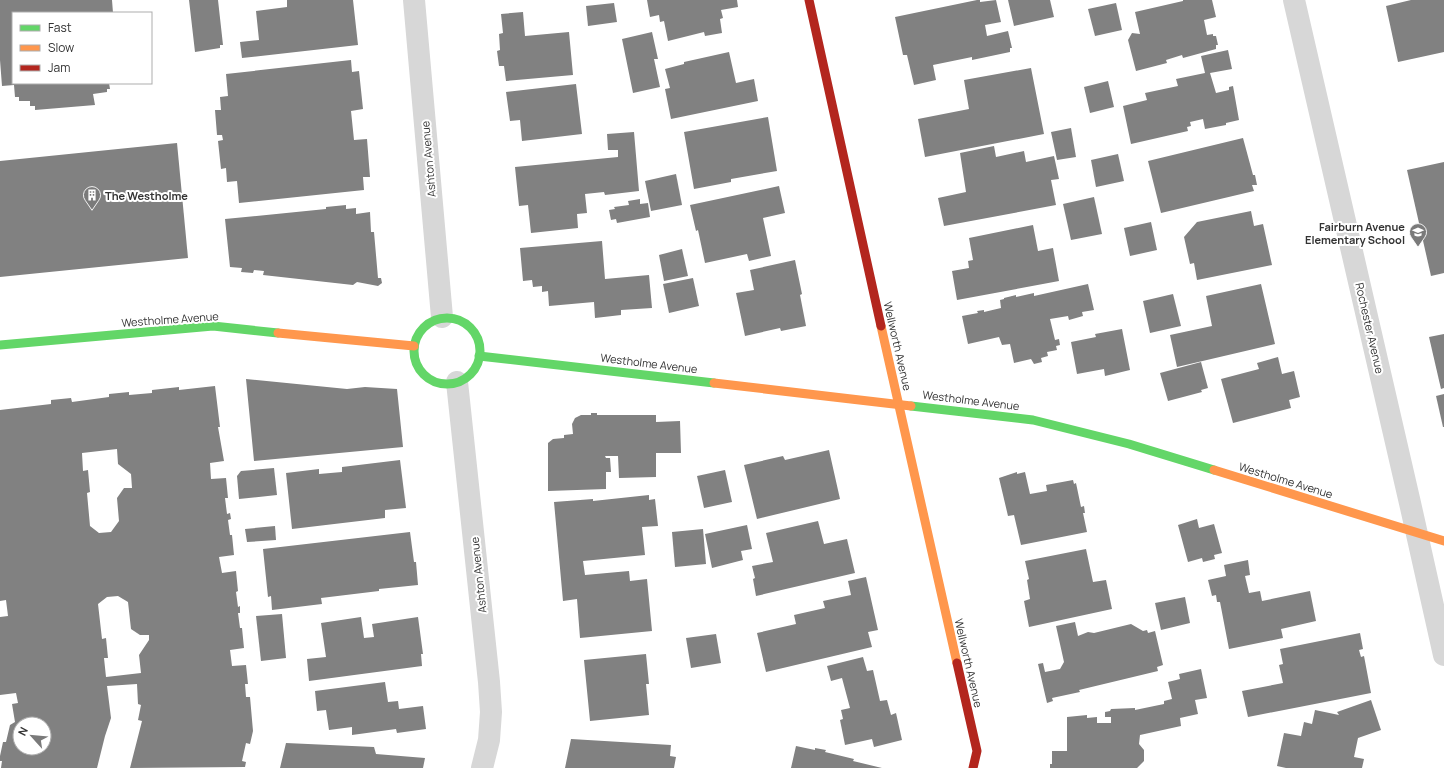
<svg xmlns="http://www.w3.org/2000/svg" width="1444" height="768" viewBox="0 0 1444 768" font-family="Manrope,sans-serif">
<rect width="100%" height="100%" fill="#fff"/>
<g fill="#818181" fill-rule="evenodd">
<polygon points="0,0 112,0 113,13 13,13 13,83 109,83 110,89 107,89 107,92 93,94 95,105 35,110 35,106 30,106 30,101 19,101 19,97 15,97 14,85 2,86 0,60"/>
<polygon points="189,0 218,0 223,45 220,45 220,48 195,52"/>
<polygon points="287,0 353,0 358,45 242,58 240,42 259,40 256,11 287,7"/>
<polygon points="647,0 737,0 738,7 721,10 723,18 720,19 722,33 705,36 704,32 668,41 664,21 660,22 659,15 650,17"/>
<polygon points="977,0 980,0 980,2 996,0 1001,22 985,25 987,36 1008,31 1012,48 1010,48 1010,52 972,60 972,57 933,65 936,80 914,85 907,55 903,55 895,17"/>
<polygon points="1008,0 1050,0 1054,17 1014,26"/>
<polygon points="1183,0 1212,0 1216,17 1204,20 1207,35 1213,34 1213,36 1216,36 1218,45 1216,45 1216,49 1183,58 1182,55 1166,60 1167,63 1136,71 1128,40 1132,33 1140,34 1135,12 1183,1"/>
<polygon points="1411,0 1444,0 1444,52 1398,62 1386,6"/>
<polygon points="614,3 617,22 588,26 586,6"/>
<polygon points="1116,3 1122,30 1095,36 1088,9"/>
<polygon points="523,12 525,36 569,32 573,75 506,81 504,66 499,66 497,51 500,50 499,34 503,33 501,14"/>
<polygon points="652,32 658,59 654,59 660,87 633,93 622,39"/>
<polygon points="1228,50 1232,69 1210,73 1216,93 1229,90 1229,87 1233,86 1239,120 1226,123 1226,125 1205,129 1203,119 1190,122 1191,126 1187,127 1188,131 1131,144 1123,106 1147,100 1145,93 1178,86 1176,79 1205,73 1201,56"/>
<polygon points="729,52 736,83 754,79 758,101 671,119 665,89 670,88 665,69 684,64 684,62"/>
<polygon points="351,60 352,72 359,71 363,109 351,111 354,140 367,139 370,177 363,177 364,190 239,203 237,181 227,182 226,168 221,169 218,141 223,140 222,135 217,135 215,110 221,110 220,97 228,96 226,74"/>
<polygon points="1031,68 1044,134 925,157 918,119 969,109 964,80"/>
<polygon points="1108,81 1114,107 1090,113 1084,87"/>
<polygon points="576,84 582,134 522,141 520,120 510,121 506,92"/>
<polygon points="768,117 777,171 731,179 731,182 694,189 684,132"/>
<polygon points="1071,128 1076,157 1057,160 1051,132"/>
<polygon points="634,132 639,191 605,195 604,192 585,194 587,213 577,214 578,228 531,233 528,205 519,206 515,167 618,157 618,150 608,150 607,134"/>
<polygon points="1243,138 1253,175 1255,175 1257,185 1252,185 1254,191 1161,213 1148,161"/>
<polygon points="177,143 188,258 0,277 0,161"/>
<polygon points="994,146 996,157 1024,151 1026,162 1054,156 1059,179 1051,180 1056,205 944,226 938,198 966,192 960,153"/>
<polygon points="1118,154 1124,181 1096,187 1091,160"/>
<polygon points="1444,162 1444,273 1431,276 1407,170"/>
<polygon points="676,174 682,205 651,211 645,181"/>
<polygon points="779,186 785,213 763,218 771,256 749,261 747,254 705,263 698,230 696,231 690,205"/>
<polygon points="1094,197 1102,234 1071,240 1063,204"/>
<polygon points="640,199 640,204 648,203 650,217 617,223 616,219 611,220 609,210 615,209 614,207 629,205 628,201"/>
<polygon points="346,205 346,209 356,208 356,214 370,212 371,232 374,232 378,278 381,278 382,283 378,286 357,282 353,285 263,275 264,271 254,270 253,273 241,272 242,268 230,267 225,219 326,209 326,207"/>
<polygon points="1251,211 1254,226 1263,224 1272,265 1197,280 1194,263 1190,264 1184,237 1197,222"/>
<polygon points="1151,222 1157,250 1130,256 1124,228"/>
<polygon points="1033,225 1038,251 1053,248 1059,281 957,300 952,271 969,268 968,261 973,260 969,238"/>
<polygon points="602,241 605,279 649,275 652,308 621,310 621,315 595,318 594,302 549,306 548,291 542,292 542,286 533,287 532,280 523,281 520,248"/>
<polygon points="682,249 688,276 664,281 659,255"/>
<polygon points="795,260 802,294 800,295 806,326 781,331 780,328 745,336 736,293 754,290 750,270"/>
<polygon points="693,278 699,306 669,313 663,284"/>
<polygon points="1088,284 1094,310 1082,312 1083,316 1069,320 1068,316 1050,319 1055,340 1059,339 1060,345 1056,346 1057,350 1047,352 1048,356 1041,358 1042,362 1034,364 1031,359 1014,363 1010,344 1002,345 999,337 968,344 962,316 978,313 977,311 984,310 984,312 1001,308 1000,300 1004,299 1004,298 1016,295 1016,297 1034,293 1034,296"/>
<polygon points="1261,284 1275,344 1177,367 1170,335 1212,326 1206,296"/>
<polygon points="1173,294 1181,326 1150,333 1143,301"/>
<polygon points="1122,329 1130,370 1105,376 1104,369 1077,374 1071,342 1096,337 1095,334"/>
<polygon points="1444,334 1444,388 1441,389 1429,337"/>
<polygon points="1278,357 1282,374 1294,371 1300,397 1289,400 1291,408 1233,423 1221,379 1259,369 1257,363"/>
<polygon points="1201,362 1208,388 1201,390 1202,392 1168,401 1160,373"/>
<polygon points="246,379 347,389 365,387 397,389 403,447 254,461"/>
<path d="M215,386L220,427H218L224,461L210,463L211,479L226,478L228,498H225L227,514L230,513L231,519L228,520L230,535H232L234,555L219,557L222,573L236,571L238,591L236,592L238,607L240,606V613H238L240,628H242L244,648L230,650L232,666L246,665L248,684H245L246,697H250L253,731L250,744L246,743L242,761L246,762L245,767L130,768L142,721L138,720L141,705L138,704L137,684L107,686L111,718L105,736L97,768H1L2,761H0V756L3,742H6L10,725L15,722L12,704L18,703L16,693L0,695V617L8,616L6,600L0,601V410L51,404V400L71,398L72,402L109,397V394L129,392V395L152,393V390L179,387V390ZM117,449L118,464L131,474L132,488H124L117,498L119,521L111,532L99,533L90,526L87,493L90,492L88,470L83,471L82,453ZM118,596L128,602L131,629L140,635H149V640L139,655L141,673L106,677L104,658H108L106,638L102,639L98,604L107,597ZM20,724H44V748H20Z"/>
<polygon points="1444,394 1444,427 1443,427 1436,396"/>
<polygon points="591,413 597,413 597,415 656,415 656,422 680,421 681,453 656,453 656,477 619,478 618,456 605,456 606,458 610,458 611,472 606,472 606,489 548,491 548,443 553,439 564,438 564,435 573,434 572,424 575,418 581,415 591,415"/>
<polygon points="829,450 840,499 757,519 744,465 783,456 785,460"/>
<polygon points="400,460 406,508 385,510 385,518 292,529 286,473 319,469 319,474 342,472 342,467"/>
<polygon points="274,468 277,495 239,499 237,476 241,471"/>
<polygon points="725,470 732,502 704,508 697,476"/>
<polygon points="1017,472 1017,474 1025,472 1030,494 1047,491 1046,485 1073,480 1074,484 1076,483 1081,507 1084,506 1085,513 1083,513 1087,532 1021,545 1014,515 1008,516 999,478"/>
<polygon points="649,495 649,500 655,499 658,526 642,527 645,555 583,561 585,575 629,571 630,581 647,579 652,631 580,638 577,599 563,601 554,502 593,499 593,501"/>
<polygon points="1197,519 1199,528 1214,524 1222,553 1214,555 1215,559 1203,562 1202,558 1188,562 1178,525"/>
<polygon points="818,521 824,544 847,539 855,573 756,596 753,579 755,578 752,566 773,562 766,533"/>
<polygon points="747,525 752,549 741,551 743,560 712,568 705,534"/>
<polygon points="275,526 276,540 247,542 245,529"/>
<polygon points="703,529 706,564 675,567 672,532"/>
<polygon points="410,532 414,562 416,562 418,585 379,589 379,591 321,598 322,604 272,610 271,596 268,597 263,549"/>
<polygon points="1086,549 1093,582 1106,580 1112,609 1029,627 1024,601 1030,599 1027,580 1029,579 1025,561"/>
<polygon points="1248,560 1250,575 1245,576 1249,593 1260,591 1262,601 1310,591 1316,621 1281,629 1283,638 1229,649 1220,602 1217,602 1216,595 1212,596 1208,580 1226,576 1224,565"/>
<polygon points="866,577 878,630 868,632 872,647 766,672 757,633 796,624 794,615 825,608 823,601 851,595 848,581"/>
<polygon points="1185,597 1190,623 1161,630 1155,603"/>
<polygon points="282,614 286,658 261,661 256,616"/>
<polygon points="361,617 364,638 374,637 372,624 418,617 423,654 421,654 422,666 309,681 307,659 326,657 321,623"/>
<polygon points="1075,622 1078,636 1088,632 1094,633 1131,624 1143,631 1147,630 1148,633 1155,631 1163,665 1157,667 1158,671 1079,690 1080,692 1052,698 1053,701 1047,703 1038,664 1043,663 1045,672 1060,669 1064,662 1056,626"/>
<polygon points="1360,633 1363,649 1359,650 1361,657 1364,656 1371,693 1248,717 1242,691 1283,683 1279,665 1283,664 1280,649"/>
<polygon points="716,634 721,663 691,668 686,638"/>
<polygon points="646,654 649,684 646,684 649,715 590,721 584,660"/>
<polygon points="863,657 867,671 873,670 880,701 887,700 891,715 896,713 902,740 874,747 872,739 845,745 840,720 843,719 841,710 850,708 842,678 831,681 827,666"/>
<polygon points="1201,669 1207,698 1195,700 1198,714 1180,718 1181,726 1140,735 1139,744 1144,750 1144,761 1137,768 1050,768 1050,764 1052,764 1052,751 1067,751 1067,717 1087,715 1087,718 1097,717 1097,723 1111,723 1111,717 1105,717 1105,712 1110,711 1111,709 1135,708 1135,710 1164,704 1164,701 1172,699 1168,682 1180,679 1179,674"/>
<polygon points="385,682 388,702 398,701 399,709 423,706 426,729 397,733 396,729 352,735 352,727 329,730 326,710 317,711 315,691"/>
<polygon points="1371,700 1381,730 1358,738 1354,757 1364,759 1362,768 1286,768 1277,766 1284,733 1301,736 1304,722 1312,724 1315,710 1339,715 1337,712"/>
<polygon points="571,739 671,745 670,756 676,757 674,768 565,768"/>
<polygon points="286,743 374,747 376,754 425,758 423,768 280,768"/>
<polygon points="796,746 815,750 815,748 826,750 825,752 854,759 853,761 882,768 791,768"/>
</g>
<g fill="none" stroke-linecap="round" stroke-linejoin="round">
<g stroke="#d7d7d7" stroke-width="22">
<polyline points="414,0 442,317"/>
<polyline points="1294,0 1410,503 1444,655"/>
<polyline points="457,382 489,682 491,712 489,740 482,768"/>
</g>
<g stroke="#63d668" stroke-width="9">
<circle cx="447" cy="351" r="33"/>
<polyline points="0,345 213,326 278,333"/>
<polyline points="479,356 714,383"/>
<polyline points="911,406 1033,420 1129,444 1214,470"/>
</g>
<g stroke="#ff974d" stroke-width="9">
<polyline points="881,326 957,663"/>
<polyline points="278,333 414,346"/>
<polyline points="714,383 911,406"/>
<polyline points="1214,470 1444,541"/>
</g>
<g stroke="#b3261e" stroke-width="9">
<polyline points="809,0 881,326"/>
<polyline points="957,663 977,751 973,768"/>
</g>
</g>
<defs>
<g id="building-pin" transform="scale(0.9)"><path d="M0 17L-7.5 6A9.5 9.5 0 1 1 7.5 6Z" fill="#7a7a7a" stroke="#fff"/><path d="M-4-6H4V6H1V3H-1V6H-4ZM-2.5-4.3h1.7v1.8h-1.7ZM.8-4.3h1.7v1.8H.8ZM-2.5-1h1.7V.8h-1.7ZM.8-1h1.7V.8H.8Z" fill="#fff"/></g>
<g id="school-pin" transform="scale(0.9)"><path d="M0 17L-7.5 6A9.5 9.5 0 1 1 7.5 6Z" fill="#7a7a7a" stroke="#fff"/><path d="M0-5L7-2L0 1L-7-2ZM-4 1L0 2.5L4 1V4Q0 6-4 4Z" fill="#fff"/></g>
</defs>
<g fill-rule="evenodd">
<use href="#building-pin" x="92" y="195"/>
<use href="#school-pin" x="1418" y="232"/>
</g>
<g text-anchor="middle" dominant-baseline="central" stroke-width="4" stroke-linejoin="round" paint-order="stroke">
<g font-size="11" fill="#333" stroke="#fff">
<text transform="translate(428 159) rotate(-95)">Ashton Avenue</text>
<text transform="translate(170 319) rotate(-4)">Westholme Avenue</text>
<text transform="translate(1370 328) rotate(77)">Rochester Avenue</text>
<text transform="translate(898 346) rotate(77)">Wellworth Avenue</text>
<text transform="translate(649 363) rotate(7)">Westholme Avenue</text>
<text transform="translate(971 400) rotate(7)">Westholme Avenue</text>
<text transform="translate(1286 480) rotate(17)">Westholme Avenue</text>
<text transform="translate(478 575) rotate(-96)">Ashton Avenue</text>
<text transform="translate(969 663) rotate(77)">Wellworth Avenue</text>
</g>
<g font-size="11" font-weight="bold" fill="#333" stroke="#fff" text-anchor="start">
<text x="105" y="195">The Westholme</text>
<text x="1405" y="226" text-anchor="end">Fairburn Avenue<tspan x="1405" dy="13">Elementary School</tspan></text>
</g>
</g>
<rect x="12" y="12" width="140" height="72" fill="#ffffff" stroke="#adadad"/>
<rect x="20" y="25" width="20" height="6" fill="#63d668" stroke="#adadad"/>
<text x="48" y="32" font-size="12" fill="#333333">Fast</text>
<rect x="20" y="45" width="20" height="6" fill="#ff974d" stroke="#adadad"/>
<text x="48" y="52" font-size="12" fill="#333333">Slow</text>
<rect x="20" y="65" width="20" height="6" fill="#b3261e" stroke="#adadad"/>
<text x="48" y="72" font-size="12" fill="#333333">Jam</text>
<g transform="translate(32 736) rotate(297)"><circle r="19" fill="#ffffff" stroke="#adadad"/>
<path d="M0-3L7 15L0 10L-7 15Z" fill="#7a7a7a"/>
<text y="-6" font-size="11" font-weight="bold" text-anchor="middle" fill="#333333">N</text>
</g>
</svg>
